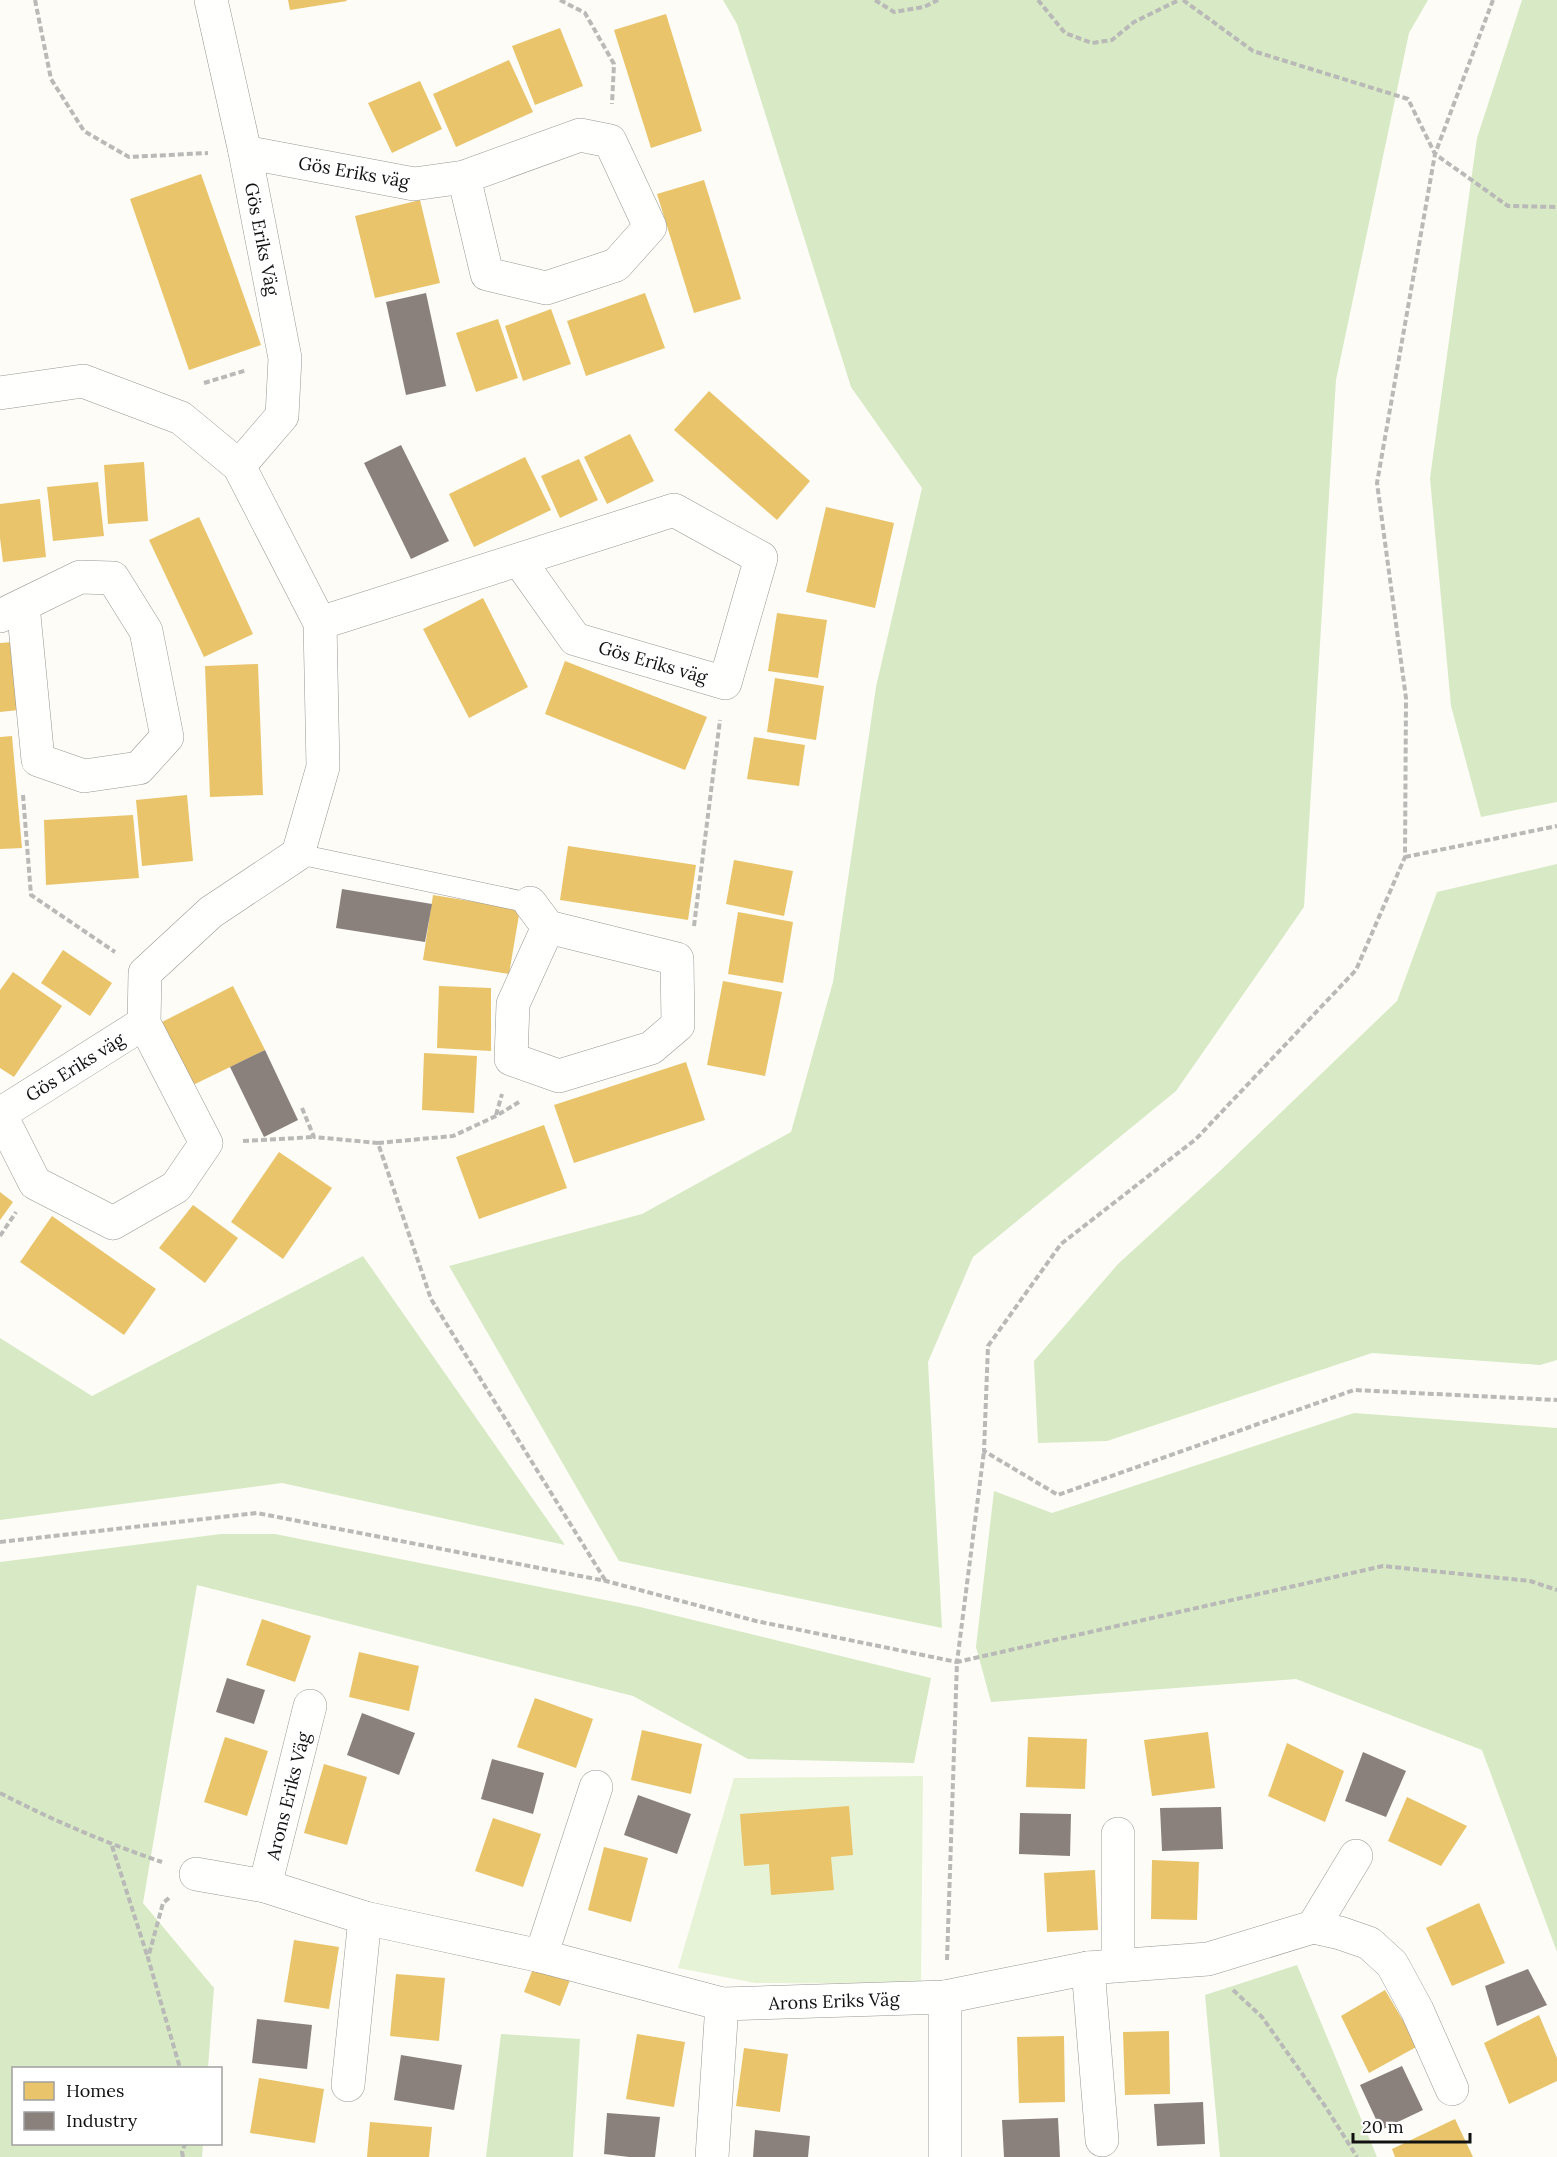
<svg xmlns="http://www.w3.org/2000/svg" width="1557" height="2157" viewBox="0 0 1557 2157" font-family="Lora,serif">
<rect width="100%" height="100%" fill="#fdfcf7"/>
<polygon fill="#e7f3d7" points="923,1776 921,1984 755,1983 678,1968 734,1778"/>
<g fill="#d8eac5">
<polygon points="723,0 1428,0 1409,33 1336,380 1304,907 1176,1091 973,1257 928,1362 942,1628 619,1561 449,1266 642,1214 791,1132 833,982 876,687 922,488 851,387 737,24"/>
<polygon points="1522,0 1557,0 1557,802 1481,817 1451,706 1430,478 1477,138"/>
<polygon points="1557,864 1557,1360 1540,1365 1372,1353 1107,1441 1038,1443 1034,1361 1118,1264 1221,1170 1397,1001 1437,892"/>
<polygon points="363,1256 565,1545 282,1483 0,1520 0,1338 92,1396"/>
<polygon points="1354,1413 1557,1428 1557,1952 1482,1750 1296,1679 991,1702 976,1647 994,1491 1052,1513"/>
<polygon points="221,1534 275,1534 640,1607 931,1678 914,1763 748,1759 633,1696 197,1585 143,1903 214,1988 208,2068 14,2068 14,2144 203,2144 202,2157 0,2157 0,1562"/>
<polygon points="1297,1965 1377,2157 1220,2157 1205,1995"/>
<polygon points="501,2034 580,2039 573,2157 486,2157"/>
</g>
<g fill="#e9c46a">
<polygon points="288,0 346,0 347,1 290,10"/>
<polygon points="666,14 702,131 651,148 614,30"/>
<polygon points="560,28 583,86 535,105 512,46"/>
<polygon points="509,60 533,112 456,147 433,94"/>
<polygon points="420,81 442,129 392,153 368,103"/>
<polygon points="201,174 261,345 189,370 130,199"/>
<polygon points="704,180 741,299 694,313 657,194"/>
<polygon points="420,200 440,283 375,298 355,216"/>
<polygon points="645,293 665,348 586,376 567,321"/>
<polygon points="551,309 571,364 523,381 505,326"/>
<polygon points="498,319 518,378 476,392 456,333"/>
<polygon points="709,391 810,481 777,520 674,430"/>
<polygon points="630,434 654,481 607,504 584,457"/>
<polygon points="525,457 551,510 474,547 449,494"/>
<polygon points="579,459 598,500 560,518 541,476"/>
<polygon points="144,462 148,521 108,524 104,465"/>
<polygon points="98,482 104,536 53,541 47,487"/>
<polygon points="40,499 46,557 3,562 0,538 0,504"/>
<polygon points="826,507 894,523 875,608 806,592"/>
<polygon points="199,517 253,634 204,657 149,540"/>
<polygon points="483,598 528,687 469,718 423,629"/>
<polygon points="777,613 827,620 818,678 768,671"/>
<polygon points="14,642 19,710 0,712 0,643"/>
<polygon points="565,661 707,717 685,770 545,714"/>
<polygon points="258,664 263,795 210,797 205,666"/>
<polygon points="775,678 824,686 816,740 767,732"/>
<polygon points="12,736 22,848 0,849 0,737"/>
<polygon points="754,737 805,745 799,786 747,779"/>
<polygon points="187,795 193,861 142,866 136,800"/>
<polygon points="133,815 139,878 46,885 44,820"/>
<polygon points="568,846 696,865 688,920 560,900"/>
<polygon points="734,860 793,871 784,916 726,904"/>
<polygon points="433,895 520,909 509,974 423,960"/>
<polygon points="738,912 793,922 783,983 728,974"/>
<polygon points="63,950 112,983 90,1016 41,983"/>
<polygon points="13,972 62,1006 14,1077 0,1068 0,990"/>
<polygon points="723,981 782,992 765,1076 707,1065"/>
<polygon points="233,986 265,1050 193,1085 162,1022"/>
<polygon points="439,986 491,988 491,1051 437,1048"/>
<polygon points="424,1053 477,1056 474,1113 422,1110"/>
<polygon points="686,1062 705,1120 574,1163 554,1105"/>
<polygon points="544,1125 567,1188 479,1219 456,1157"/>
<polygon points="279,1152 332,1188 283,1259 231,1222"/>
<polygon points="0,1192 13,1202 0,1220"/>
<polygon points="193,1205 238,1238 205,1283 159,1248"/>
<polygon points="52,1216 156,1289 124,1335 20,1262"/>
<polygon points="262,1619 311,1636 295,1682 246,1665"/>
<polygon points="359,1652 419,1666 409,1711 349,1697"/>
<polygon points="535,1698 593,1719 576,1768 517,1747"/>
<polygon points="642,1730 702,1744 691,1794 631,1780"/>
<polygon points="1208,1732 1215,1788 1152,1796 1144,1740"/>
<polygon points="225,1737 268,1751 247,1816 204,1802"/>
<polygon points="1028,1737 1087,1739 1085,1789 1026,1787"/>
<polygon points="1287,1743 1344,1771 1325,1822 1268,1796"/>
<polygon points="324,1764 367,1777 347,1845 304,1833"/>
<polygon points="1407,1797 1467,1826 1441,1866 1388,1841"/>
<polygon points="849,1806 853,1855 831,1857 834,1890 771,1895 769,1864 744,1866 740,1814"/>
<polygon points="493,1818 541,1834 523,1887 475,1871"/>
<polygon points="604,1847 648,1858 631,1922 588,1910"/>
<polygon points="1152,1860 1199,1862 1197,1920 1151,1919"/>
<polygon points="1095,1870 1098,1930 1047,1932 1044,1873"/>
<polygon points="1479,1903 1505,1963 1452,1986 1426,1928"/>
<polygon points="294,1940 339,1947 329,2009 284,2002"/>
<polygon points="534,1966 570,1980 560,2006 524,1992"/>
<polygon points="396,1974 445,1978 439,2041 390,2036"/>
<polygon points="1385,1990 1418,2046 1369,2073 1341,2016"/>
<polygon points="1539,2015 1557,2058 1557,2081 1509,2104 1484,2043"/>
<polygon points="1169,2031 1170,2094 1125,2095 1123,2032"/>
<polygon points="637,2034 685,2042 674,2107 626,2099"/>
<polygon points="1064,2036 1065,2102 1019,2103 1017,2037"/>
<polygon points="744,2048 788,2054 780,2112 736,2106"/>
<polygon points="259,2078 324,2089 315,2143 250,2133"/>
<polygon points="1455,2119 1473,2157 1395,2157 1392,2149"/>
<polygon points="370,2122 432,2127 429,2157 367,2157"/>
</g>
<g fill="#8a817c">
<polygon points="426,293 446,386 406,395 386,302"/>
<polygon points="401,445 449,541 411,559 364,463"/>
<polygon points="342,889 432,904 425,942 336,928"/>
<polygon points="265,1050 298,1120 264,1137 230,1067"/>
<polygon points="227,1678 265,1690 254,1724 216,1712"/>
<polygon points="362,1713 415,1733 399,1775 347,1755"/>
<polygon points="1363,1752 1406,1771 1386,1817 1345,1801"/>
<polygon points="492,1759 544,1773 533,1814 481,1799"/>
<polygon points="638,1795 691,1814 677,1854 624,1835"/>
<polygon points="1221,1807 1223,1849 1162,1851 1160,1808"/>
<polygon points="1020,1813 1071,1814 1070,1856 1019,1854"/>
<polygon points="1528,1969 1547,2005 1497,2026 1485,1986"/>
<polygon points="257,2019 312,2025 307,2069 252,2063"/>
<polygon points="401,2055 462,2065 454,2110 394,2100"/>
<polygon points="1402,2066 1423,2110 1381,2130 1360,2085"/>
<polygon points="1203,2102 1205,2144 1157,2146 1154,2104"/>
<polygon points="607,2113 660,2117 655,2157 629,2157 604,2154"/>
<polygon points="1058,2118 1060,2157 1004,2157 1002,2120"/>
<polygon points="755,2130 810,2136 808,2157 753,2157"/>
</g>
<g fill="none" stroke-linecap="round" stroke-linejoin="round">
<g stroke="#979795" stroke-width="21">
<polyline id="service" points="298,854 530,903"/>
</g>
<g stroke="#979795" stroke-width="34">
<g id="minor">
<polyline points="211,0 245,152 285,358 282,416 239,466"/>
<polyline points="245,152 414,184 464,177 580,135 610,141 650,227 616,265 546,288 487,274 464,177"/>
<polyline points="0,393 83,381 181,418 239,466 320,623 323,767 298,854 211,912 145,973 144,1023 0,1114 35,1183 113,1223 176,1187 206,1143 144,1023"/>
<polyline points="0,616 80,577 113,578 146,631 167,737 139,768 84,776 38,760 23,605"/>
<polyline points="320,623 674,510 761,558 725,683 575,639 519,560"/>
<polyline points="530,903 548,927 677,959 678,1025 651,1048 559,1076 511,1059 513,1004 548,927"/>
<polyline points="1118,1834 1118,1965"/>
<polyline points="196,1874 265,1886 365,1918 541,1956 722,2004 945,1997 1088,1968 1208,1959 1313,1927 1340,1933 1369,1943 1392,1964 1417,2010 1452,2089"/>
<polyline points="265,1886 310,1706"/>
<polyline points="1313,1927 1356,1856"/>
<polyline points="541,1956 596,1787"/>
<polyline points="1088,1968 1102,2140"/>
<polyline points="348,2085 365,1918"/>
<polyline points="712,2157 722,2004"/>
<polyline points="945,2157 945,1997"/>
</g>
</g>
<g stroke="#b9b9b8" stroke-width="4" stroke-dasharray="6 3" stroke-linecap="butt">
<polyline points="35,0 51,79 84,131 129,157 208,153"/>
<polyline points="560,0 585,13 614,64 612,104"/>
<polyline points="875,0 894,12 924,7 938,0"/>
<polyline points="1038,0 1065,33 1092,43 1112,40 1134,22 1179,0"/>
<polyline points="1183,0 1253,51 1408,99 1435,154 1508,206 1557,207"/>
<polyline points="1493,0 1435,154 1377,483 1406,698 1405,857 1356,970 1196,1139 1061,1244 988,1346 984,1451 1058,1495 1354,1390 1557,1400"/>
<polyline points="204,383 247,370"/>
<polyline points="23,795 31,895 115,952"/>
<polyline points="1405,857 1557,826"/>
<polyline points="694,926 720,720"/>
<polyline points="302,1108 314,1137 378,1143 431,1299 605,1580"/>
<polyline points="496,1115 502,1094"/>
<polyline points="243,1141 314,1137"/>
<polyline points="378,1143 453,1136 496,1116 519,1102"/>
<polyline points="0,1236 16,1212"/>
<polyline points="0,1542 257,1513 606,1581 756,1621 957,1662 984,1451"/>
<path d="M0,1793C52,1820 106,1843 162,1862"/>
<polyline points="112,1846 148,1958"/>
<polyline points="169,1898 163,1903 148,1958 180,2068"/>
<polyline points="947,1960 957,1662 1383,1566 1530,1581 1557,1590"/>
<polyline points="1233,1990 1262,2017 1325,2106 1357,2157"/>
<polyline points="183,2157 182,2152 185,2144"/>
</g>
<use href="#service" stroke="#fffffe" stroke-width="20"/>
<use href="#minor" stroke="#fffffe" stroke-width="33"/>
</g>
<g text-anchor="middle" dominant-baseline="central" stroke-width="6" stroke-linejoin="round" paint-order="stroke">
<g font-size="18" fill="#111" stroke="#fff">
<text transform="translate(354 172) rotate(10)">Gös Eriks väg</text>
<text transform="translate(262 239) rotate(79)">Gös Eriks Väg</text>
<text transform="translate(653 662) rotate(16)">Gös Eriks väg</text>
<text transform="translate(75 1067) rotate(-32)">Gös Eriks väg</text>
<text transform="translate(288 1796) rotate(-76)">Arons Eriks Väg</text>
<text transform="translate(834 2001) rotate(-2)">Arons Eriks Väg</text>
</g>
</g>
<rect x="12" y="2067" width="210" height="78" fill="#ffffff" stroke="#a0a0a0" stroke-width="1.5"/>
<rect x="24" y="2082" width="30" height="18" fill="#e9c46a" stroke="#a0a0a0" stroke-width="1.5"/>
<text x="66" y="2097" font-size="18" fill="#111111">Homes</text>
<rect x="24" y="2112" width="30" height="18" fill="#8a817c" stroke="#a0a0a0" stroke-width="1.5"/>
<text x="66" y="2127" font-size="18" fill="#111111">Industry</text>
<path d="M1353 2133v9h117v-9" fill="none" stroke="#111111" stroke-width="3"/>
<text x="1362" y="2133" font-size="18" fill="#111111" stroke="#ffffff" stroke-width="4.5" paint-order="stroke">20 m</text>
</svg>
